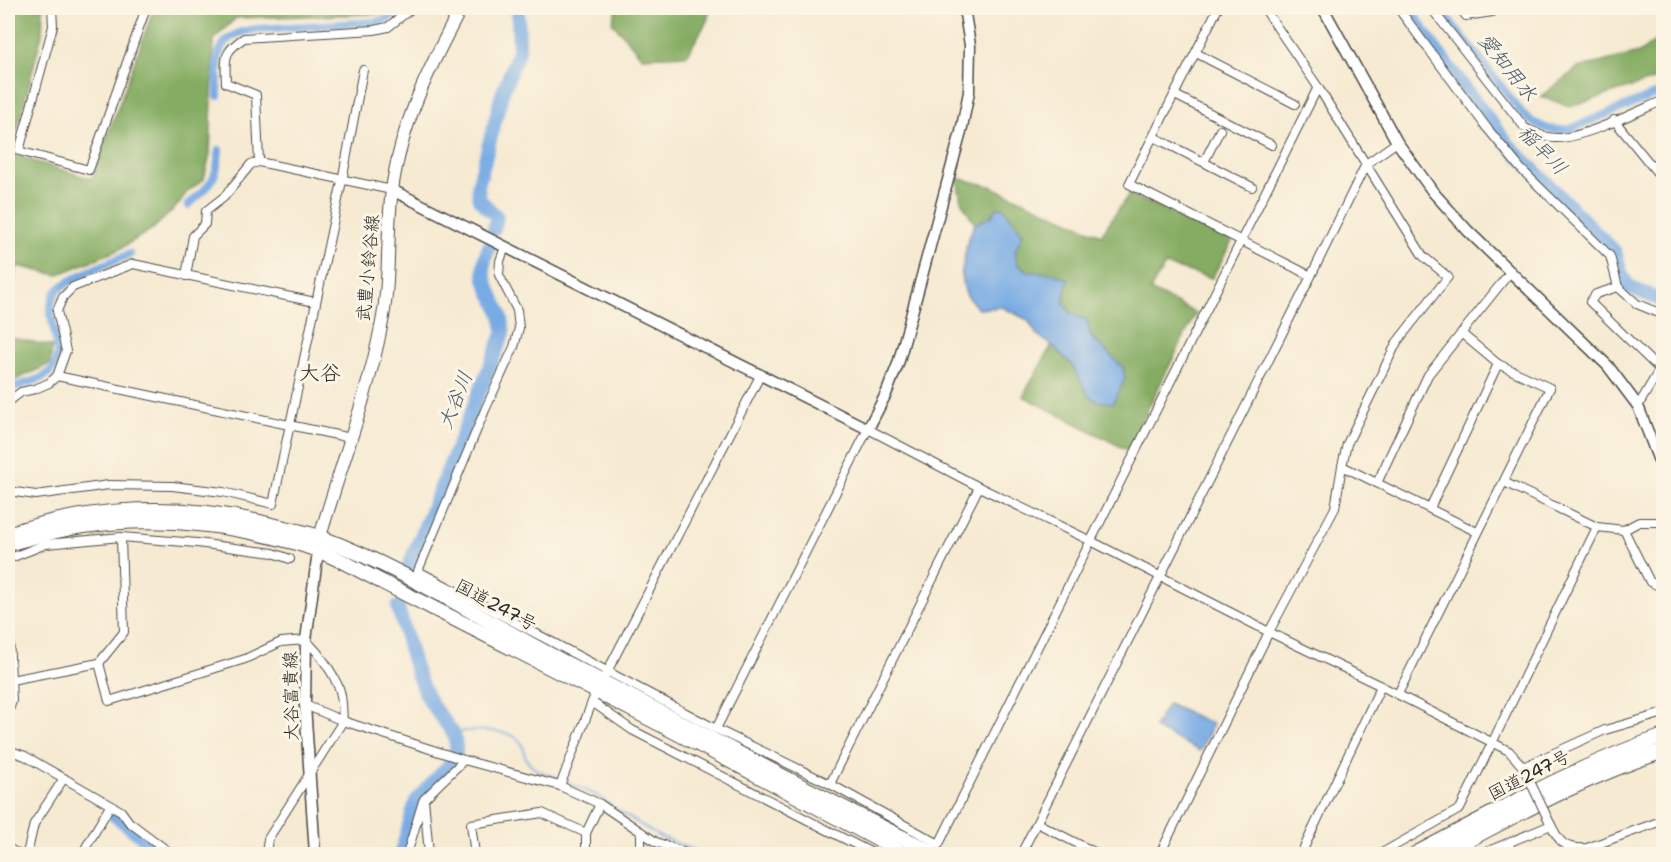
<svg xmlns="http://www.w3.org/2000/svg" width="1671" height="862" viewBox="0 0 1671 862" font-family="'Shantell Sans','Klee One',sans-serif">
<rect width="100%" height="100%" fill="#fcf5e5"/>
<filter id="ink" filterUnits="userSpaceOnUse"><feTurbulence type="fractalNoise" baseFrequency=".0167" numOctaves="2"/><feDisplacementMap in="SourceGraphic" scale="12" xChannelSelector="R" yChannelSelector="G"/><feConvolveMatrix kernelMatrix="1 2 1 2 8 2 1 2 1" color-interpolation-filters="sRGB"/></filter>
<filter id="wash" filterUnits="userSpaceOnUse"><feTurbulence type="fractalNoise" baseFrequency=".008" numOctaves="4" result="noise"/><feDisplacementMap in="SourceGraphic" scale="24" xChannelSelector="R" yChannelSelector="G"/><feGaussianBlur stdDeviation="1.35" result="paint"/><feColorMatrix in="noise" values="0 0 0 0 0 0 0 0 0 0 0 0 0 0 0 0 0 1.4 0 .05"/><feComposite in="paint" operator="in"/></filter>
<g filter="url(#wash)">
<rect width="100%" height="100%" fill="#f6ead2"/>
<g fill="#84ac62" stroke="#586c46" stroke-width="1.5">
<polygon points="8,8 43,8 42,34 11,154 92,179 154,8 385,8 379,14 236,18 214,39 210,154 204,179 186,193 180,203 154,228 118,250 57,275 17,266 8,311"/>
<polygon points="617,8 710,8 707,21 687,55 642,57 612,22"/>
<polygon points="1663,35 1663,77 1570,107 1541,96 1578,68 1639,53"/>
<polygon points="957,178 990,186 1101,235 1129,194 1232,241 1212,278 1165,265 1150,290 1196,313 1127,450 1023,396 1052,345 1072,365 1089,396 1123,367 1091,337 1087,320 1071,314 1063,301 1068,279 1051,273 1030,272 1017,264 1015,251 992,216 975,224 961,201"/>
<polygon points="8,337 52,346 50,364 8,383"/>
</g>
<g fill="#78abe4" stroke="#526b88" stroke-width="1.5">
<polygon points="1003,207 1023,234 1015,251 1017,264 1030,272 1051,273 1068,279 1063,301 1071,314 1087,320 1091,337 1123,367 1125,379 1113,403 1097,401 1089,396 1072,365 1052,345 1037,335 1028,320 1002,307 978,309 966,294 961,276 968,239 975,224 992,216 997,208"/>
<polygon points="1168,704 1213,724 1200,751 1154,728"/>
</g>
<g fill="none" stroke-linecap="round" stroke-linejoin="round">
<g stroke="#78abe4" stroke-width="2">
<path d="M454,733C469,729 506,729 518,739C524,744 523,749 525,756C529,770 545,773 558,778"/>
<polyline points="566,782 600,797 605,802 658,836 705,854"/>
</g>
<g stroke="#78abe4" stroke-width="8">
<polyline points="1440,8 1522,113 1531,121 1548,129 1561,130 1570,129 1664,91"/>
<path d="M218,96C218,59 211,35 256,29L376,22L389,18L401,8"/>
<path d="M188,205C209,187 218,179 219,150"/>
<path d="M8,390C18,384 32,383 43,377C77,356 38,319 56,292C65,279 114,261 130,254"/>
</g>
<g stroke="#78abe4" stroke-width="14">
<polyline points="1406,8 1426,37 1506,142 1615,252 1622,275 1629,287 1664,301"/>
<polyline points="494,229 497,217 479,199 478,186 502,94 519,50 518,8"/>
<path d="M409,566L503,334C506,306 481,289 484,266C484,259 487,253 489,247"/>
<path d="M398,607C408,641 416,685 437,712C449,728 457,731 456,753"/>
<polyline points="113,814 164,854"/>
<polyline points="401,854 416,801 453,761"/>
</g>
</g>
</g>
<g filter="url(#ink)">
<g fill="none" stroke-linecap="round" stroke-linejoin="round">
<g stroke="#494844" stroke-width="10">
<g id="street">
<polyline points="52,8 53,26 19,151 89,170 146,8"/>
<polyline points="1218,8 1129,184 1311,276"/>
<polyline points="1398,8 1487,128 1520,168 1610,256 1618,287 1637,304 1664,315"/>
<path d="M1431,8L1525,128C1535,133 1545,138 1556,138C1582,139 1638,111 1664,100"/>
<polyline points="1460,8 1466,16 1492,12 1493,8"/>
<polyline points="1196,53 1295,104"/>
<polyline points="1318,87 1423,256 1448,277 1397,342 1347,444 1342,466"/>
<polyline points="1175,95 1272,145"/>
<polyline points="1614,120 1664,181"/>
<polyline points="1154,137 1252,187"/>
<path d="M259,162L256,95L226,83C225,58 223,52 244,38L374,30L388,27L412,8"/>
<polyline points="1204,162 1220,130"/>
<polyline points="505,247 500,261 499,275 517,310 519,328 514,347 485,410 418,571 716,729 830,784 939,844 1318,87 1264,8"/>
<polyline points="186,276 193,236 205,224 206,211 224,197 251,164 259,162 392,190"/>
<polyline points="1618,287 1596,294 1590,302 1659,369"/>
<polyline points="57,376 351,438"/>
<polyline points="8,402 21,392 35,389 49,383 57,376 66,351 57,311 63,297 73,287 133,264 315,302"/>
<polyline points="1638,406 1664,362"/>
<polyline points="1504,482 1597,527 1624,530 1639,522 1664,522"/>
<polyline points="1377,483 1428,375 1511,271"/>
<polyline points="8,491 36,495 109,485 172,486 223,492 273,504 342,181 363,70"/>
<polyline points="1430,508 1498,364"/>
<polyline points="1624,530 1650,582 1664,588"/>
<polyline points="8,559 46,544 121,537 197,543 273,553 290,559"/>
<polyline points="8,613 12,701 8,713"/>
<path d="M99,663L109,701L245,659L281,642L306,640C319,653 332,671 339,688C343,698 342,710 343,721L268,839L266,854"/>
<polyline points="606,674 761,374"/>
<polyline points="11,680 99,663 124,632 121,537"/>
<polyline points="1398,694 1550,388 1498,364 1461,333"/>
<polyline points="592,702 632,730 874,854"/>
<polyline points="305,705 343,721 464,760 560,786 600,804 656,842 688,854"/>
<polyline points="716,729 868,429 979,487 1091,541 1269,632 1381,686 1509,751 1523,767 1527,775"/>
<polyline points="8,750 25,756 121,811 129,822 169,852"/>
<polyline points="1523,767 1605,730 1664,713"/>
<polyline points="830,784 979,487"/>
<polyline points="560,786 594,697"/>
<path d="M1547,817C1558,839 1561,850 1587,848L1664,820"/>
<polyline points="1037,823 1098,854"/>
<polyline points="641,832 641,854"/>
<polyline points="1508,844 1514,854"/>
<polyline points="8,848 18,854"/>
<polyline points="27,854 34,824 64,778"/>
<polyline points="82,854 110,806"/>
<polyline points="407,854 423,801"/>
<polyline points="429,854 424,799 464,760"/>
<polyline points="475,854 471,824 542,813 586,833"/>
<polyline points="586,854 586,833 600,804"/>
<polyline points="1021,854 1311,276 1366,164 1397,142"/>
<polyline points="1160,854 1269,632 1335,508 1342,466 1477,532"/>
<polyline points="1301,854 1381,686"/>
<polyline points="1380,854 1460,809 1597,527"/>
<polyline points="1481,854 1551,825"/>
</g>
</g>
<g stroke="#494844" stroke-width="13">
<g id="secondary">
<polyline points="1323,8 1397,142 1433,192 1468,231 1608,366 1638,406 1664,474"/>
<polyline points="392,190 868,429 886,394 898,364 961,132 969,92 970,45 964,8"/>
<polyline points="315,854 305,705 306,640 319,544"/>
</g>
</g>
<g stroke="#494844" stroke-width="14">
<path id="primary" d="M320,537C340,467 367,399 381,327C391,282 386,235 392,190C401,124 430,66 461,8"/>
</g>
<g stroke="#494844" stroke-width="16">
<g id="highway">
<path d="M8,534C92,506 182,502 268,524C286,529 304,531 322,538C404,569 483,620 562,661C687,725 810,793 936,854"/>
<path d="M8,544C33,537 58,529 84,526C155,515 228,524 297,543C327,552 355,568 382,582C415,599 449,616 482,633C624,705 765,778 904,854"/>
<path d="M1415,854C1496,812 1576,766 1664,736"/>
<path d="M1442,854C1514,816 1585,776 1664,751"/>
</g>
</g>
<use href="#street" stroke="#fff" stroke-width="8"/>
<use href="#secondary" stroke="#fff" stroke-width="10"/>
<use href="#primary" stroke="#fff" stroke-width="12"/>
<use href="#highway" stroke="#fff" stroke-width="14"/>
<g stroke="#494844" stroke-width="10" stroke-linecap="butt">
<polyline id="street-bridge" points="1527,775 1547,817"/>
</g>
<use href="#street-bridge" stroke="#fff" stroke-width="8"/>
</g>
</g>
<g text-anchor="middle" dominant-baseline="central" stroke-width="6" stroke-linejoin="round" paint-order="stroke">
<g font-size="18" fill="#2b2b2b" stroke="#fcf5e5">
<text transform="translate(368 268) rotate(-85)">武豊小鈴谷線</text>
<text transform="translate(496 605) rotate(28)">国道247号</text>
<text transform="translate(291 696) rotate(-91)">大谷富貴線</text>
<text transform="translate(1529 775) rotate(-27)">国道247号</text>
</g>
<g font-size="20" font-style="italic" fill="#46586c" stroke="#fcf5e5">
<text transform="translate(1508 67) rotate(51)">愛知用水</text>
<text transform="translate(1543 150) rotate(46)">稲早川</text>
<text transform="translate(455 400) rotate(-68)">大谷川</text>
</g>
<g font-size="21" fill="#2b2b2b" stroke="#fcf5e5">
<text x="320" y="373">大谷</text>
</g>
</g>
<rect width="1671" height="862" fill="none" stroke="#fcf5e5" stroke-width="30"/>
</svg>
